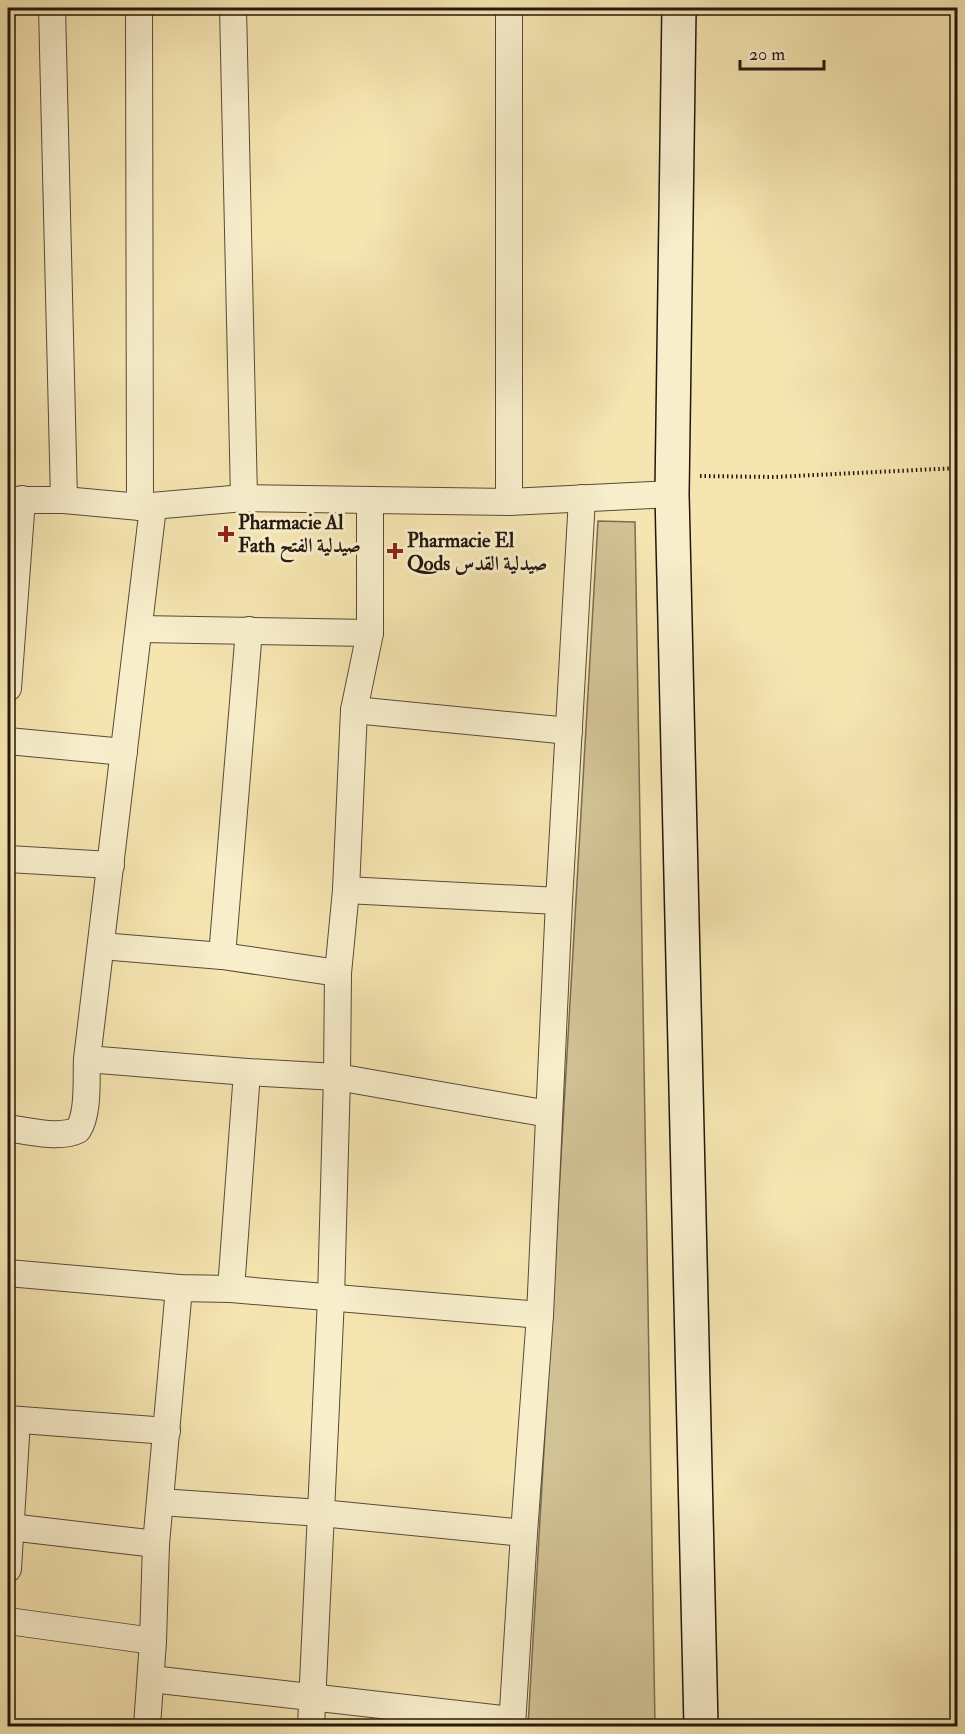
<svg xmlns="http://www.w3.org/2000/svg" width="965" height="1734" viewBox="0 0 965 1734" font-family="'IM FELL Double Pica',Amiri,serif">
<rect width="100%" height="100%" fill="#f5e5b1"/>
<filter id="stains"><feTurbulence type="fractalNoise" baseFrequency=".00333" numOctaves="4"/><feColorMatrix values="0 0 0 0 .2 0 0 0 0 .09 0 0 0 0 .02 0 0 0 .5 -.17"/></filter>
<radialGradient id="worn" r=".72"><stop offset=".6" stop-color="#630" stop-opacity="0"/><stop offset="1" stop-color="#630" stop-opacity=".3"/></radialGradient>
<polygon fill="#d1c295" stroke="#7a6d52" stroke-width="1.5" points="598,521 635,522 655,1726 528,1726"/>
<g fill="none" stroke-linecap="round" stroke-linejoin="round">
<g stroke="#584b37" stroke-width="28">
<g id="street">
<polyline points="52,8 64,500"/>
<polyline points="139,8 140,507"/>
<polyline points="233,8 244,498"/>
<polyline points="8,500 64,500 140,507 244,498 509,502 672,494"/>
<polyline points="509,502 509,8"/>
<polyline points="153,507 87,1059 247,1072 337,1077 549,1114"/>
<polyline points="139,629 370,633"/>
<polyline points="8,688 22,499"/>
<polyline points="354,710 569,731"/>
<polyline points="8,741 124,752"/>
<polyline points="8,859 111,865"/>
<polyline points="346,890 559,901"/>
<polyline points="101,946 222,956 338,973"/>
<polyline points="222,956 249,630"/>
<path d="M8,1128C27,1131 60,1139 78,1130C89,1113 86,1080 87,1059"/>
<polyline points="8,1273 179,1288 231,1289 540,1315"/>
<polyline points="231,1289 247,1072"/>
<polyline points="8,1419 167,1431"/>
<polyline points="160,1502 321,1513 524,1533"/>
<polyline points="10,1527 156,1544"/>
<polyline points="8,1569 17,1420"/>
<polyline points="8,1621 153,1641"/>
<polyline points="151,1679 512,1720"/>
<polyline points="147,1726 153,1641 156,1544 179,1288"/>
<polyline points="311,1726 331,1298 337,1077 338,973 346,890 354,710 370,633 370,500"/>
<polyline points="512,1726 524,1533 540,1315 559,901 582,498"/>
</g>
</g>
<g stroke="#24180e" stroke-width="36">
<polyline id="secondary" points="679,8 672,494 701,1726"/>
</g>
<polyline stroke="#24180e" stroke-width="4" stroke-dasharray="1.5 3" stroke-linecap="butt" points="700,476 774,477 958,468"/>
<use href="#street" stroke="#f8eecc" stroke-width="26"/>
<use href="#secondary" stroke="#f8eecc" stroke-width="33"/>
</g>
<g fill="#8f2418" stroke="#f8eecc" stroke-width="2">
<path d="M223 525h6v6h6v6h-6v6h-6v-6h-6v-6h6z"/>
<path d="M392 542h6v6h6v6h-6v6h-6v-6h-6v-6h6z"/>
</g>
<g text-anchor="middle" dominant-baseline="central" stroke-width="6" stroke-linejoin="round" paint-order="stroke">
<g font-size="20" font-weight="bold" fill="#24180e" stroke="#f8eecc" text-anchor="start">
<text x="238" y="522">Pharmacie Al<tspan x="238" dy="23">Fath صيدلية الفتح</tspan></text>
<text x="407" y="540">Pharmacie El<tspan x="407" dy="23">Qods صيدلية القدس</tspan></text>
</g>
</g>
<rect width="965" height="1734" fill="none" stroke="#f5e5b1" stroke-width="30"/>
<rect x="9" y="9" width="947" height="1716" fill="none" stroke="#24180e" stroke-width="3"/>
<rect x="15" y="15" width="935" height="1704" fill="none" stroke="#24180e" stroke-width="1.5"/>
<path d="M740 60v9h84v-9" fill="none" stroke="#24180e" stroke-width="3"/>
<text x="749" y="60" font-size="18" fill="#24180e" stroke="#f8eecc" stroke-width="4.5" paint-order="stroke">20 m</text>
<rect width="100%" height="100%" filter="url(#stains)"/>
<rect width="100%" height="100%" fill="url(#worn)"/>
</svg>
